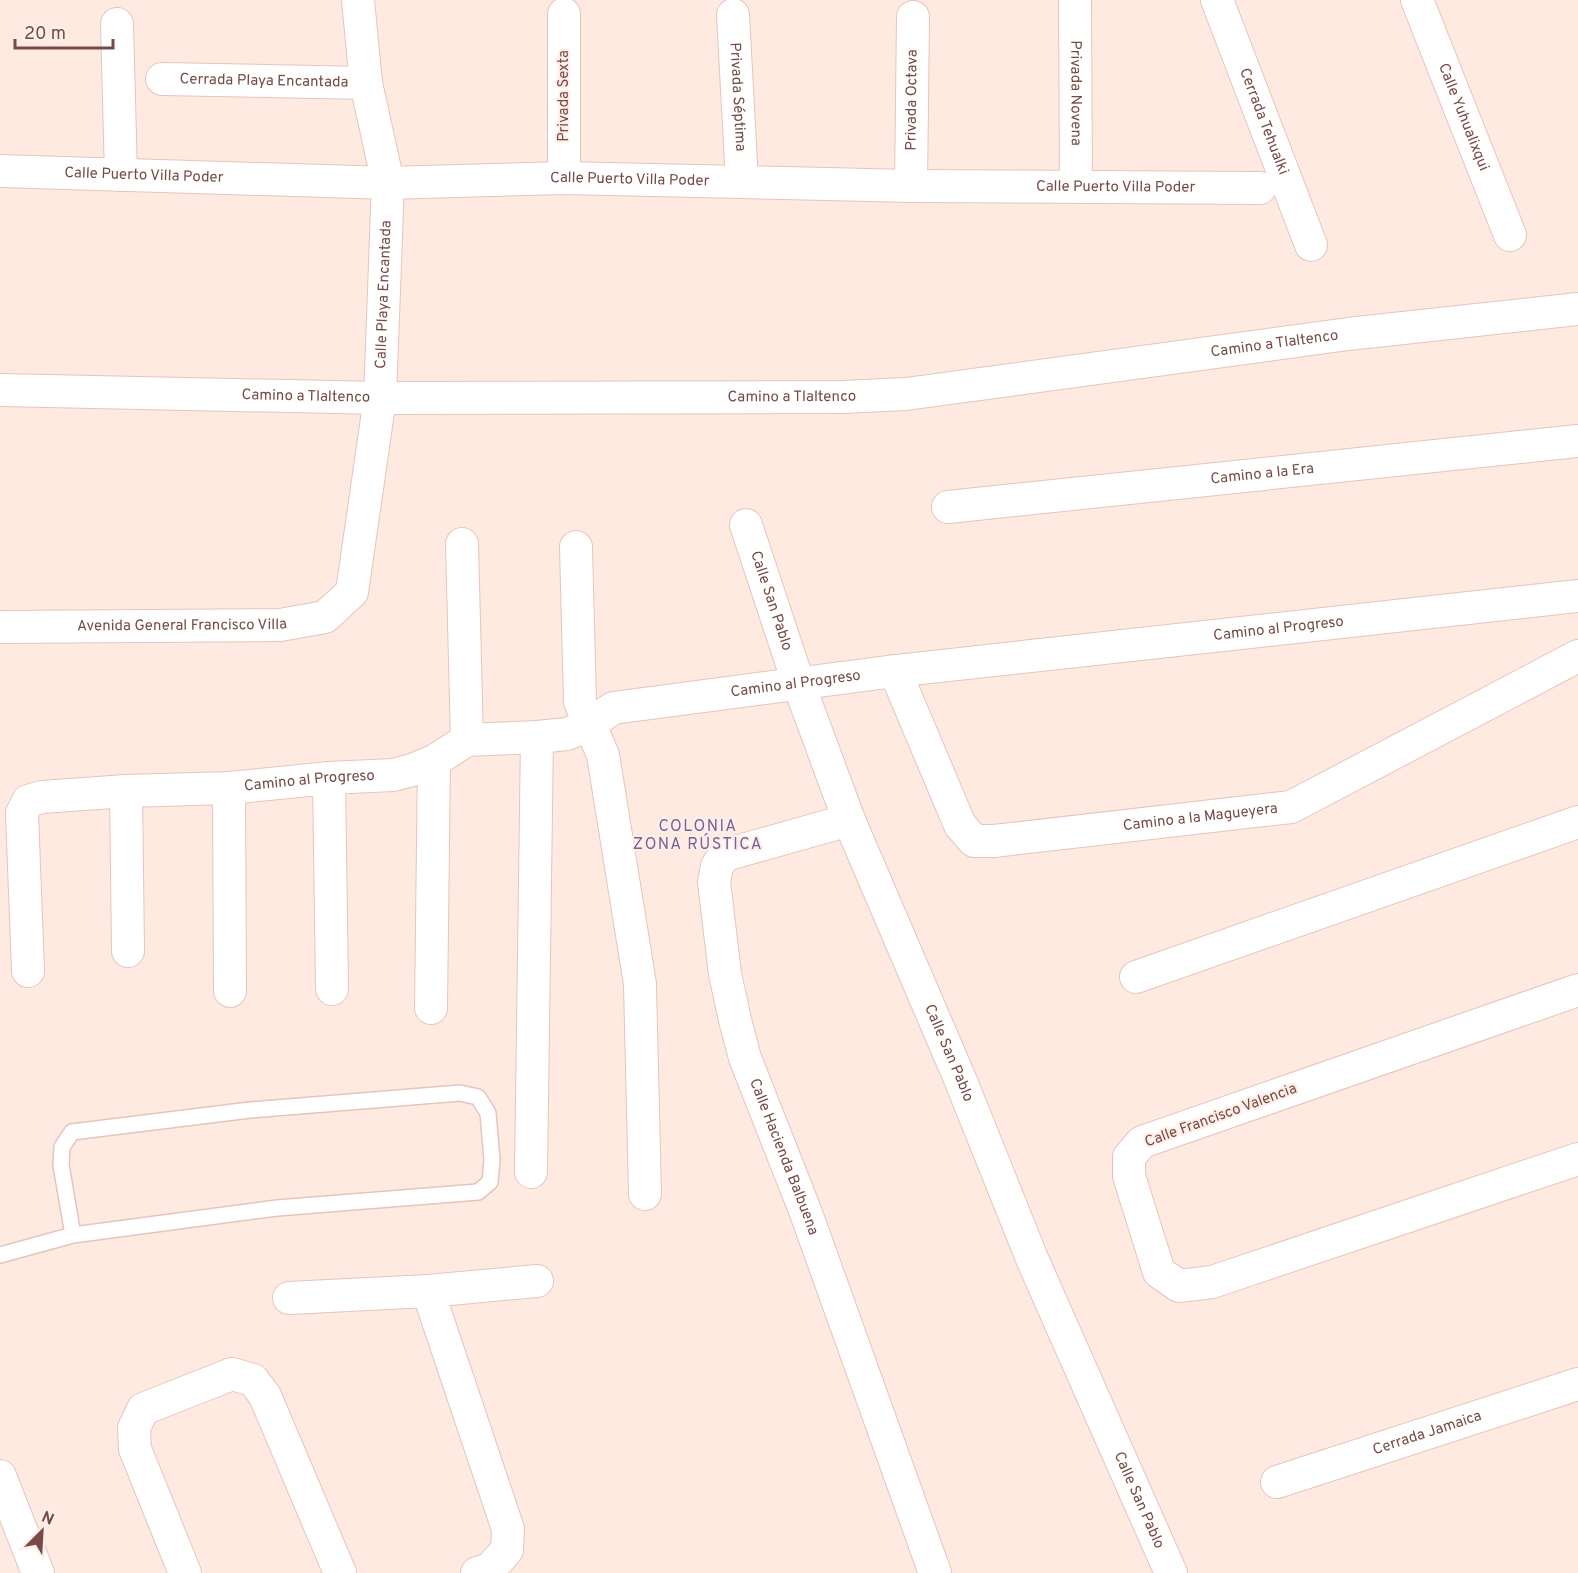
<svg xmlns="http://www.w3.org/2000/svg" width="1578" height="1573" viewBox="0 0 1578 1573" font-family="Overpass,sans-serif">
<rect width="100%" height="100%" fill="#feeae0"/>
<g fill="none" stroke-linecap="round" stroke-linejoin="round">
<g stroke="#e4c5be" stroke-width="18">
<polyline id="service" points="0,1255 73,1235 61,1165 62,1147 72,1132 250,1110 460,1093 478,1097 488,1113 492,1160 490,1182 478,1192 277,1208 73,1235"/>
</g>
<g stroke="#e4c5be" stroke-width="34">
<g id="minor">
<path id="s1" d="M1075,0L1076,186"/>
<path id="s2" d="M1217,0L1311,245"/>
<path id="s3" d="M1417,0L1510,235"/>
<path id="s4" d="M733,15L742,182"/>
<polyline points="117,24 121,175"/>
<path id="s5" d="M162,79L366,83"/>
<path id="s6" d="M0,171L388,183L564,178L911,186L1260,188"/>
<polyline points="564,178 564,14"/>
<path id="s7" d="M911,186L913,17"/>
<path id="s8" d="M0,390L380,398L843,397L906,394L1348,334L1578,309"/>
<path id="s9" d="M948,507L1578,441"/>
<path id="s10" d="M746,525L798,682L849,820L960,1079L1033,1261L1171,1573"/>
<polyline points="462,544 467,740"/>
<polyline points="576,547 580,702 603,755 640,984 645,1194"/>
<path id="s11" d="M0,627L280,625L325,617L352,592L380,398L388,183L366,83L358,0"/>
<path id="s12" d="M895,671L960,825L974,841H994L1291,807L1578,656"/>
<polyline points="329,778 332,989"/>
<polyline points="229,788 230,991"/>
<polyline points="126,791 128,951"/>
<path id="s13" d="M849,820L725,855L717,866L714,882L725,974L735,1020L745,1058L806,1213L935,1573"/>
<path id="s14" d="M28,971L22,813L28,801L42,797L126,791L229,788L329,778L393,775L412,770L434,761L467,740L537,737L567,734L589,725L613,708L895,671L1578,596"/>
<polyline points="1136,977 1578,822"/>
<polyline points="1578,990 1142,1142 1129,1157 1129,1176 1159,1272 1179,1286 1212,1282 1578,1159"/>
<polyline points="431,1008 434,761"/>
<polyline points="531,1172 537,737"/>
<polyline points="428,1291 508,1529 507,1550 490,1569 477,1573"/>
<polyline points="289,1298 428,1291 537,1281"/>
<polyline points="0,1476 38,1573"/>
<path id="s15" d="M1277,1482L1578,1384"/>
<polyline points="185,1573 135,1449 134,1428 143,1409 232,1374 253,1380 265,1396 340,1573"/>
</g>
</g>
<use href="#service" stroke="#fff" stroke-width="15"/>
<use href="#minor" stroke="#fff" stroke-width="32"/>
</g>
<g text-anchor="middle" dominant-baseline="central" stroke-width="4.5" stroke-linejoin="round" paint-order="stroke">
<g font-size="15" fill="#764a46" stroke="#ffefe8">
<text stroke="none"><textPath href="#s5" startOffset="102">Cerrada Playa Encantada</textPath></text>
<text stroke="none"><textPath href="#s1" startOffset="93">Privada Novena</textPath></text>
<text transform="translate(564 96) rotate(-90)">Privada Sexta</text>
<text stroke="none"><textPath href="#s4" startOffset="82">Privada Séptima</textPath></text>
<text stroke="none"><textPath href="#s7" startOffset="86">Privada Octava</textPath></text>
<text stroke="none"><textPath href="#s3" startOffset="126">Calle Yuhualixqui</textPath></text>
<text stroke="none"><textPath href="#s2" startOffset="130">Cerrada Tehualki</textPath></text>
<text stroke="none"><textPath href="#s6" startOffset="144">Calle Puerto Villa Poder</textPath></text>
<text stroke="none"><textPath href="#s6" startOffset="630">Calle Puerto Villa Poder</textPath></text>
<text stroke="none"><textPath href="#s6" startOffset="1116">Calle Puerto Villa Poder</textPath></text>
<text stroke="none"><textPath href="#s11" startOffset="662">Calle Playa Encantada</textPath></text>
<text stroke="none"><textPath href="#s8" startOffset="1278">Camino a Tlaltenco</textPath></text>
<text stroke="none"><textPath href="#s8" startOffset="306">Camino a Tlaltenco</textPath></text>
<text stroke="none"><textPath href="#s8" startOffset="792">Camino a Tlaltenco</textPath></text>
<text stroke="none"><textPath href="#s9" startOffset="316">Camino a la Era</textPath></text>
<text stroke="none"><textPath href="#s10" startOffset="80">Calle San Pablo</textPath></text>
<text stroke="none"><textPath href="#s11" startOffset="182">Avenida General Francisco Villa</textPath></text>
<text stroke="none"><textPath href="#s14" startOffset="1444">Camino al Progreso</textPath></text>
<text stroke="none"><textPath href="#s14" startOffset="958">Camino al Progreso</textPath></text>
<text stroke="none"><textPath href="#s14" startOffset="454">Camino al Progreso</textPath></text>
<text stroke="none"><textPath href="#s12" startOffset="416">Camino a la Magueyera</textPath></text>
<text stroke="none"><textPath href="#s10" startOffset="566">Calle San Pablo</textPath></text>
<text transform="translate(1221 1116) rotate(-20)">Calle Francisco Valencia</text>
<text stroke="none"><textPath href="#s13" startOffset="444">Calle Hacienda Balbuena</textPath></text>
<text stroke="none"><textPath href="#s15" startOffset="158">Cerrada Jamaica</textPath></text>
<text stroke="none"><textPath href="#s10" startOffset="1052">Calle San Pablo</textPath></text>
</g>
<g font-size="16" letter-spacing="1.5" fill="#77619a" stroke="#ffefe8">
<text x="698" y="827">COLONIA<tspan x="698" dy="18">ZONA RÚSTICA</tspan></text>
</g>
</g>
<g transform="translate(42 1531) rotate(24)" stroke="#ffefe8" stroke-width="4.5" paint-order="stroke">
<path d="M0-4.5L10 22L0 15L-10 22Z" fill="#764a46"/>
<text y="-9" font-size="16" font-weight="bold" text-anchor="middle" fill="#764a46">N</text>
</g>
<path d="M15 39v9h98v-9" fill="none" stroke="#764a46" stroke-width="3"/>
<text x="24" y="39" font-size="18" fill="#764a46" stroke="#ffefe8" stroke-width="4.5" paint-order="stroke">20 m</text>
</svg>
